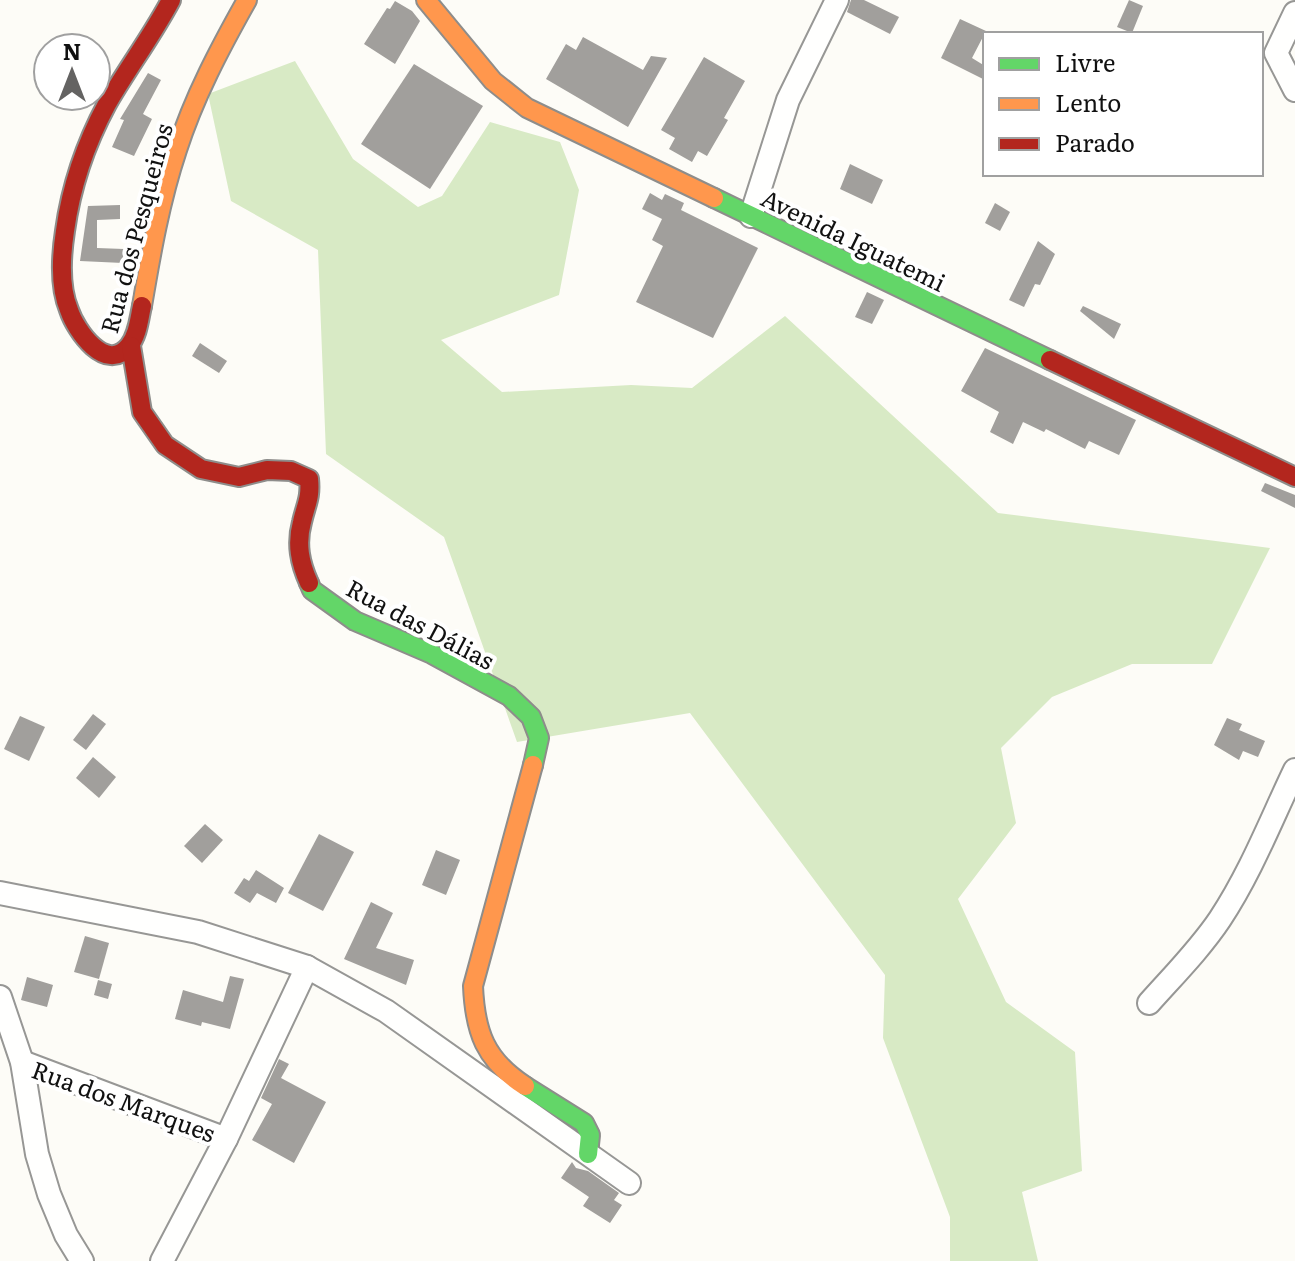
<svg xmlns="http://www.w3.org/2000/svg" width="1295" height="1261" viewBox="0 0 1295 1261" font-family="Literata,serif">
<rect width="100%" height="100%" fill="#fdfcf7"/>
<polygon fill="#d8eac5" points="295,61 353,159 418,207 442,196 490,122 560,142 579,190 559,295 441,340 502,392 631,385 692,388 785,316 998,513 1270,548 1212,664 1132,664 1052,697 1001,748 1016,823 958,899 1006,1002 1075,1052 1082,1171 1022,1192 1038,1261 950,1261 950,1217 883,1038 885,975 690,713 517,742 444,537 326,454 318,250 231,201 208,94"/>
<g fill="#a19f9c">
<polygon points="851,0 864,0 899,17 890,34 847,12"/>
<polygon points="1129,0 1143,6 1132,33 1117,27"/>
<polygon points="395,1 412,11 420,21 395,64 364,44 387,8 390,9"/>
<polygon points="960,19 986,31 972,58 985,66 985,80 941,58"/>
<polygon points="583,37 643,70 651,56 667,58 628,127 546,79 566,44 576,50"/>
<polygon points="704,57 745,81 724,118 728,120 707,156 698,151 692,162 669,149 675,138 661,130"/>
<polygon points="414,64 483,106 430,189 361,144"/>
<polygon points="148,73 161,80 143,114 152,119 134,156 112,147 124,120 120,119"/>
<polygon points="850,164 883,180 872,204 840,189"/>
<polygon points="650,193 662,200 665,194 684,203 681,210 758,248 713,338 636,302 663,246 652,240 662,219 642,209"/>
<polygon points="995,203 1010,212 1000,231 985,223"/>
<polygon points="120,205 120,219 97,220 97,248 124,249 123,263 80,261 88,206"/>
<polygon points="1038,241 1055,254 1040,285 1035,284 1024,307 1009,300"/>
<polygon points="867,292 884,300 872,324 855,317"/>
<polygon points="1083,306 1121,324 1114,339 1080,311"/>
<polygon points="200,343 227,361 219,373 192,356"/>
<polygon points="985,348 1136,420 1119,455 1089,441 1085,449 1046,429 1044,432 1023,422 1013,444 990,432 999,412 961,391"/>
<polygon points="1265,483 1295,495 1295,508 1261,491"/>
<polygon points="93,714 106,724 86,750 73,740"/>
<polygon points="20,716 45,727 29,761 4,749"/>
<polygon points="1227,718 1242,724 1239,730 1265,741 1258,757 1243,751 1239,760 1214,745"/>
<polygon points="93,757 116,777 99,798 76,778"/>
<polygon points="205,824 223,840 202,863 184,846"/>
<polygon points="319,834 354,852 323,911 288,893"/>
<polygon points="436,850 460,860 446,895 422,885"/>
<polygon points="256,870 284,888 276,903 257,893 250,903 234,893 244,878 249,881"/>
<polygon points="371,902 393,913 376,948 414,960 406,985 344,959"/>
<polygon points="85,936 109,943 99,979 74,972"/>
<polygon points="230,976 244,979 230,1029 202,1022 201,1026 175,1019 183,990 223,1002"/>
<polygon points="27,977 53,985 47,1007 21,1000"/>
<polygon points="98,980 112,984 108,999 94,995"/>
<polygon points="279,1059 289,1064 281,1078 326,1102 294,1163 252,1140 272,1104 261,1098"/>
<polygon points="572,1162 576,1168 588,1171 619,1193 614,1200 622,1205 610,1223 583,1206 589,1197 561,1178"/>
</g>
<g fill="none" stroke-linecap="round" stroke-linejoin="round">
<g stroke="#979795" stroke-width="26">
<g id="street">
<polyline points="1295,13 1276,53 1295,90"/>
<polyline points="751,216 788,100 837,0"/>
<polyline points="0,893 198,932 307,967 386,1011 629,1183"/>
<polyline points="0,997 22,1062 37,1154 49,1194 66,1235 82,1261"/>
<path d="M1149,1003C1173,976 1200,949 1220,919C1251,872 1271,820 1295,770"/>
<polyline points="22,1062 226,1139"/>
<polyline points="162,1261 226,1139 307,967"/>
</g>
</g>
<g stroke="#8e8d8b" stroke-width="22">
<g id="fast">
<polyline points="714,198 1050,360"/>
<polyline points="309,583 312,590 355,621 432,654 509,696 531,717 539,738 533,765"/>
<polyline points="525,1086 584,1123 590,1135 588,1154"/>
</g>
</g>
<g stroke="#8e8d8b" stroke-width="22">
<g id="slow">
<polyline points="426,0 493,81 527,108 714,198"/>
<path d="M142,306C151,253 160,201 177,150C194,97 220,48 247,0"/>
<path d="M525,1086C485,1060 475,1032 473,986L533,765"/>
</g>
</g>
<g stroke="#8e8d8b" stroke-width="22">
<g id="jam">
<path d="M142,306C139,319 138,335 129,346C106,374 76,331 69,310C59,286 61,257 65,231C71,187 86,143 107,104C127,69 152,36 171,0"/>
<path d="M131,346L142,412L165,445L201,469L239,477L267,470L291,471L309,479C311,498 306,504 302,522C296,544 300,563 309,583"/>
<polyline points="1050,360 1295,477"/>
</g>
</g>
<use href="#street" stroke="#fffffe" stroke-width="22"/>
<use href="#fast" stroke="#63d668" stroke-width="18"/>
<use href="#slow" stroke="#ff974d" stroke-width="18"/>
<use href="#jam" stroke="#b3261e" stroke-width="18"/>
</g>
<g text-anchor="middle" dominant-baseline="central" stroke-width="8" stroke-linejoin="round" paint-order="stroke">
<g font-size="24" fill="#111" stroke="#fff">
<text transform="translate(135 228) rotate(-75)">Rua dos Pesqueiros</text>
<text transform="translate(854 239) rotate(26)">Avenida Iguatemi</text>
<text transform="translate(421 623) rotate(28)">Rua das Dálias</text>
<text transform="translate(124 1100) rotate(20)">Rua dos Marques</text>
</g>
</g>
<rect x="983" y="32" width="280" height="144" fill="#ffffff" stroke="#a0a0a0" stroke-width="2"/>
<rect x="999" y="58" width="40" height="12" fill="#63d668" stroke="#a0a0a0" stroke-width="2"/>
<text x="1055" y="72" font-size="24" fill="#111111">Livre</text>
<rect x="999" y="98" width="40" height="12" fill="#ff974d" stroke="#a0a0a0" stroke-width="2"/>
<text x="1055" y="112" font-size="24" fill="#111111">Lento</text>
<rect x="999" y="138" width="40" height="12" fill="#b3261e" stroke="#a0a0a0" stroke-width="2"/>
<text x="1055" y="152" font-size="24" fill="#111111">Parado</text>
<g transform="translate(72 72)"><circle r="38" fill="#ffffff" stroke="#a0a0a0" stroke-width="2"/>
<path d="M0-6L14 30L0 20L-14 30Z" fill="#646362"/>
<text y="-12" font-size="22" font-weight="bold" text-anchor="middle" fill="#111111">N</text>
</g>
</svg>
